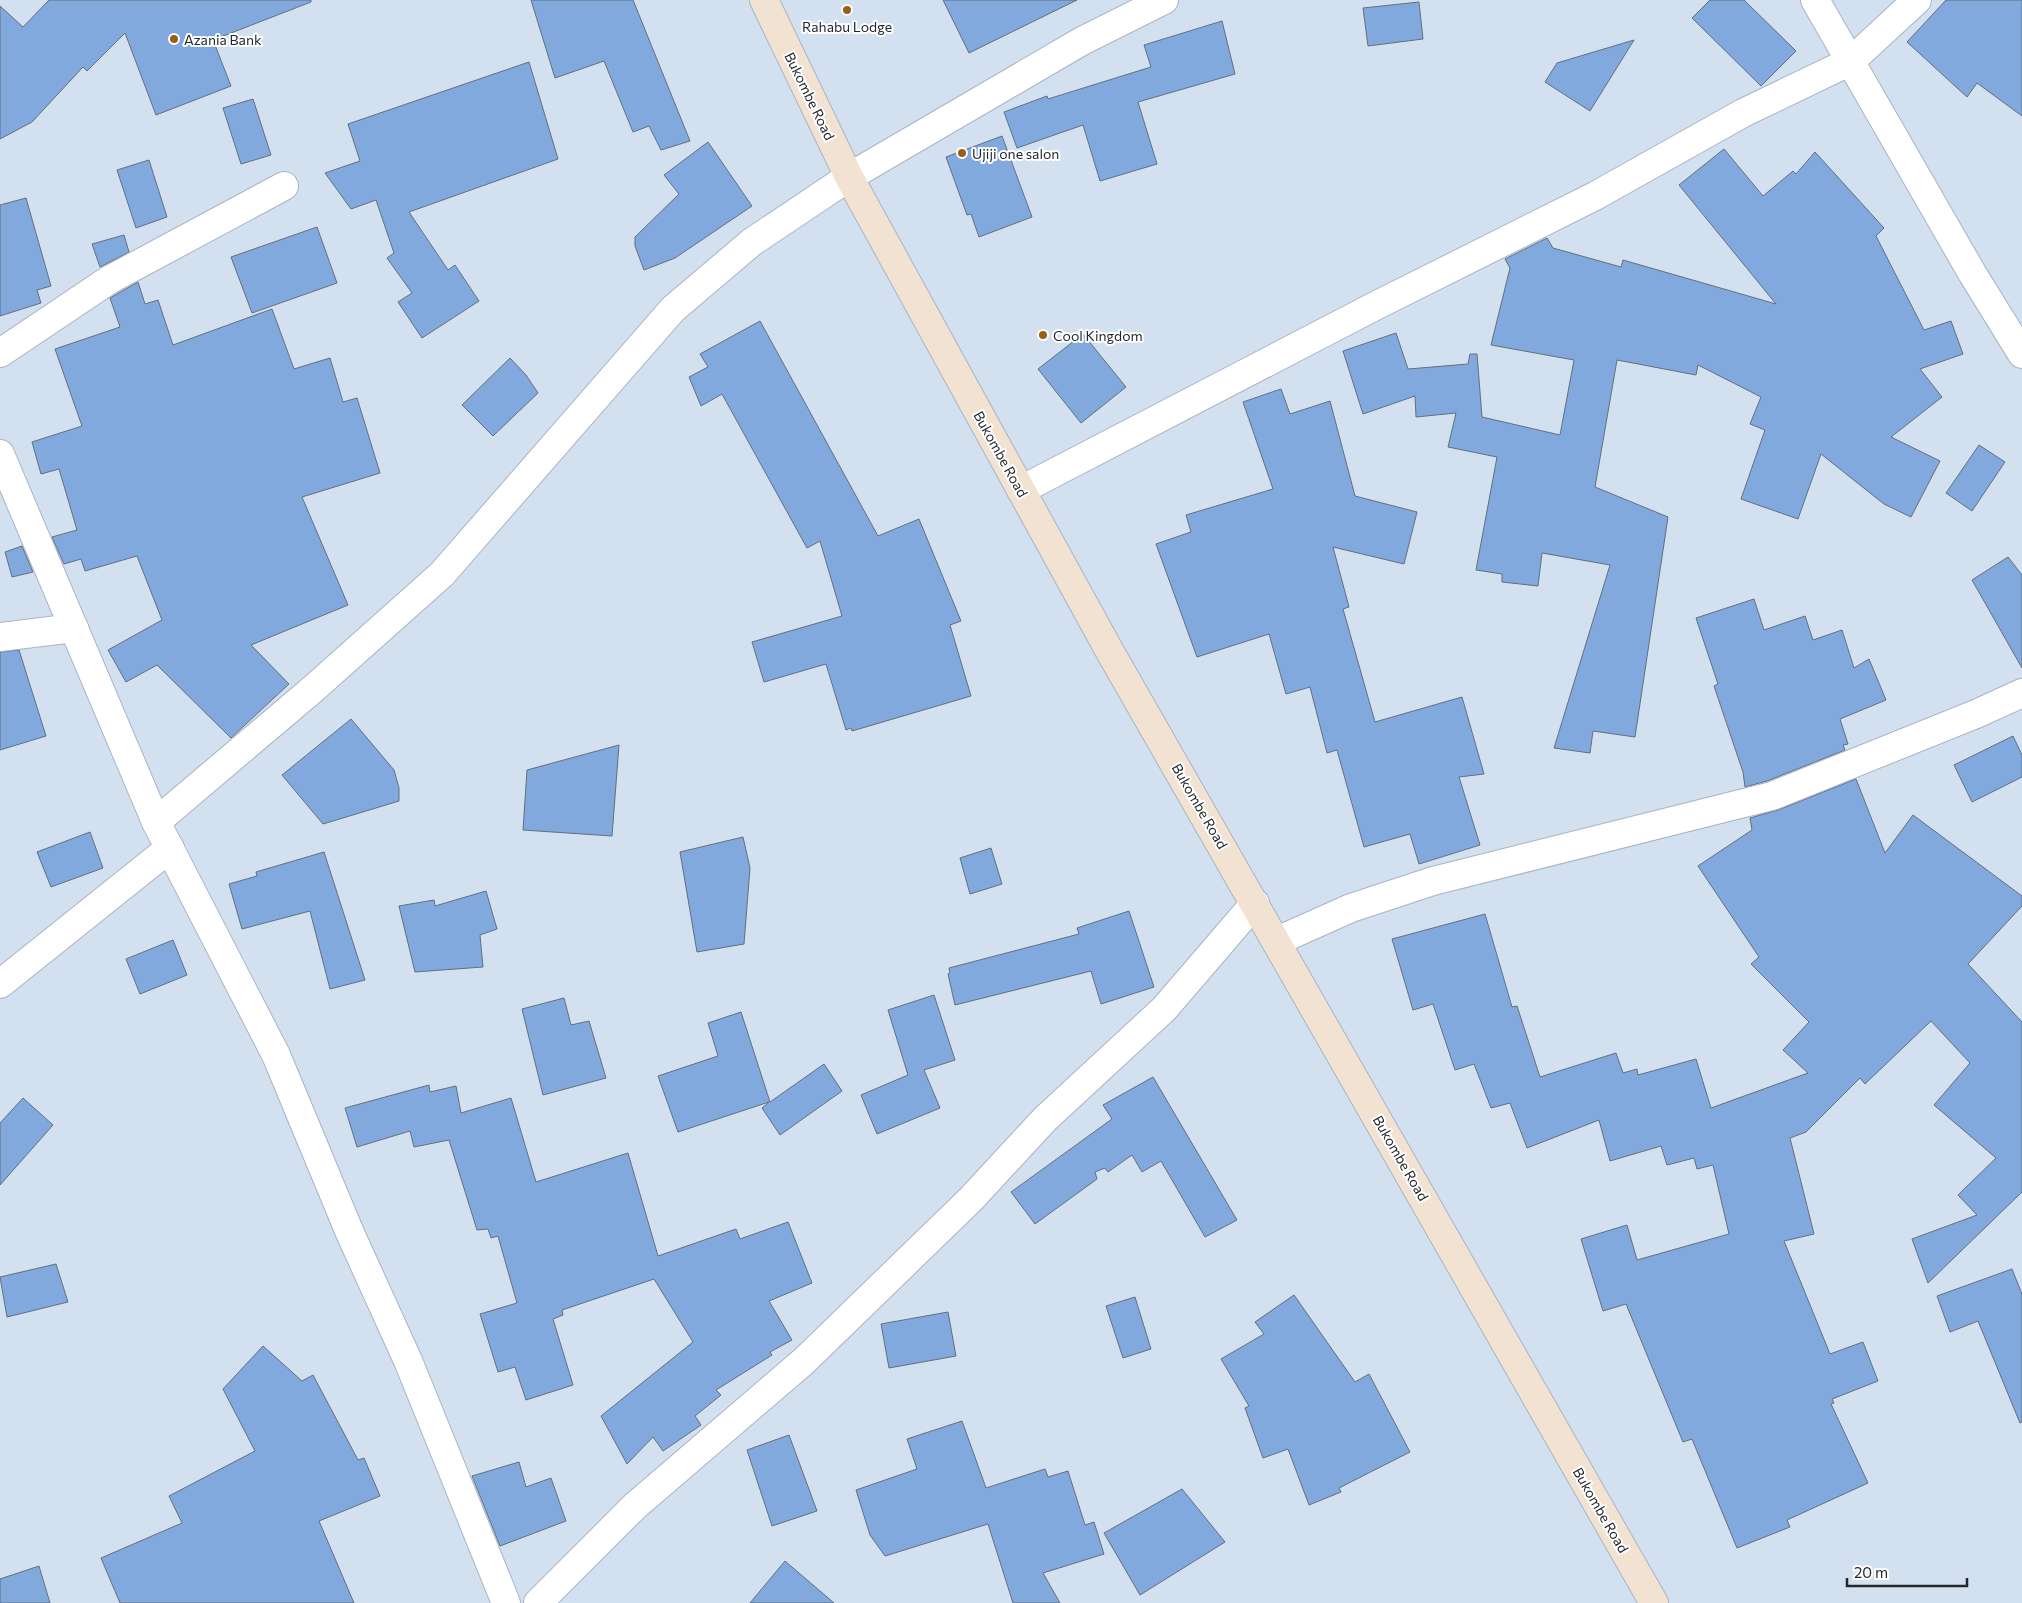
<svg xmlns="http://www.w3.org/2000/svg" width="2022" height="1603" viewBox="0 0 2022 1603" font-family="Commissioner,sans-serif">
<rect width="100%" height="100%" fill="#d3e0f0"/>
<g fill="#81a9dd" stroke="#636f7d">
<polygon points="49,0 311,0 311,2 213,40 231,86 156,115 125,33 87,71 83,67 32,122 0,139 0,6 23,27"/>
<polygon points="531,0 633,0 690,141 661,150 649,126 633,132 604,61 555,78"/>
<polygon points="943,0 1077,0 969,53"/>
<polygon points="1710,0 1744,0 1796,51 1761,86 1692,18"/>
<polygon points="1946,0 2022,0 2022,116 1977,83 1967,97 1907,42"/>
<polygon points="1419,2 1423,39 1368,46 1363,8"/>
<polygon points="1222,21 1235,74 1138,102 1157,164 1100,181 1083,125 1017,148 1004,112 1047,96 1048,99 1151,67 1144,45"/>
<polygon points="1634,40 1590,111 1545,82 1557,63"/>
<polygon points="529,62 558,159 409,212 448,270 455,265 479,301 422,338 398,302 412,293 387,258 394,253 376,200 351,209 325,173 360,161 348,124"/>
<polygon points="253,99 271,155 241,164 223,108"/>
<polygon points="1002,136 1032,217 979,237 971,214 967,215 946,157"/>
<polygon points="708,142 752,206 675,258 644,270 635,246 635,237 679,194 664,175"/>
<polygon points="1724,149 1763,196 1793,171 1796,174 1815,152 1884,228 1876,236 1924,330 1951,321 1963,354 1920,369 1942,397 1891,437 1940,461 1911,517 1884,504 1821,454 1798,519 1741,499 1765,430 1750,424 1761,397 1698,365 1696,375 1617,360 1595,487 1668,517 1635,737 1593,731 1590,753 1554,748 1610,565 1542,553 1538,586 1502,582 1502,574 1476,570 1497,457 1448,447 1456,413 1416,417 1415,396 1363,414 1343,351 1396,333 1408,369 1468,364 1470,354 1477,354 1482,417 1560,435 1574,360 1491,345 1510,268 1505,259 1547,238 1553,248 1621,267 1623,260 1776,304 1679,185"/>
<polygon points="149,160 167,217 136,228 117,170"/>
<polygon points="26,198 51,286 37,290 41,303 0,316 0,205"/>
<polygon points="317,227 337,283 252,313 231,257"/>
<polygon points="124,235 129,252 100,267 92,244"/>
<polygon points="138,282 145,304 158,300 173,345 272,309 294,369 330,358 343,402 357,398 380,473 302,497 348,605 251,645 289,684 231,738 157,665 126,682 108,650 162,620 137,556 85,571 81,559 64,564 52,537 77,530 59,469 41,474 32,442 82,426 55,349 120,327 110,298"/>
<polygon points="760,321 878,536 919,519 961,621 950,625 971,696 852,731 851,728 846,730 826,664 764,682 752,642 842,616 820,541 807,548 722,394 701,406 689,377 708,367 700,354"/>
<polygon points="1083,334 1126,387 1081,423 1038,369"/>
<polygon points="510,358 526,375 538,393 493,436 462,405"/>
<polygon points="1281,389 1290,414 1330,401 1355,496 1417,512 1404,564 1333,547 1349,607 1343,609 1375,722 1462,697 1484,774 1459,777 1480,845 1419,864 1410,834 1364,847 1337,750 1327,753 1310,687 1286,694 1269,634 1197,657 1156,544 1191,532 1186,515 1273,489 1243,402"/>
<polygon points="1979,445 2005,462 1972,511 1946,493"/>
<polygon points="22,546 33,572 12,577 5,552"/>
<polygon points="2008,557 2022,575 2022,668 1972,580"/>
<polygon points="1754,599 1764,630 1805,616 1813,640 1842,630 1854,668 1869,659 1886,700 1840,719 1848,744 1843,745 1845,750 1767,781 1745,787 1743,772 1714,686 1718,684 1696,618"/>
<polygon points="19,650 46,736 0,750 0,652"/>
<polygon points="351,719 394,770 399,788 399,801 323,824 282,775"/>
<polygon points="2013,736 2022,755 2022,777 1972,802 1954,765"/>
<polygon points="619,745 612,836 523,830 527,770"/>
<polygon points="1856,779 1885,853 1913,815 2022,896 2022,906 1968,964 2022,1022 2022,1192 1928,1283 1912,1239 1977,1215 1958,1195 1996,1158 1934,1105 1970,1063 1931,1021 1865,1084 1860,1078 1806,1132 1790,1138 1814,1234 1784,1241 1830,1354 1863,1342 1878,1381 1832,1399 1834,1403 1831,1404 1868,1483 1787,1520 1790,1527 1737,1548 1692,1439 1683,1442 1626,1304 1603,1311 1581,1239 1627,1225 1637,1260 1729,1234 1713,1165 1697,1169 1694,1158 1667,1165 1661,1146 1610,1161 1599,1120 1527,1148 1510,1103 1491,1108 1474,1064 1455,1070 1433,1004 1413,1010 1392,939 1485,914 1512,1007 1517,1006 1540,1077 1616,1053 1623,1073 1637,1069 1638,1075 1696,1059 1711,1108 1808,1073 1783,1050 1809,1022 1751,964 1759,957 1698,866 1752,830 1750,818 1778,810"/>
<polygon points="90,832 103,868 51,887 37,852"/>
<polygon points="743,837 750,868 744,944 697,952 680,852"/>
<polygon points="991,848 1002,884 970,894 960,858"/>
<polygon points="324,852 365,980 330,989 310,911 242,929 229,884 257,876 256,872"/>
<polygon points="486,891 497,929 480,935 483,967 415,972 399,906 434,900 435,906"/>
<polygon points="1129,911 1154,987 1101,1004 1091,971 955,1005 948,974 950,973 949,968 1079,934 1077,928"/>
<polygon points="173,940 187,975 140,994 126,959"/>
<polygon points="934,995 955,1060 924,1070 940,1108 877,1134 861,1095 908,1075 888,1010"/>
<polygon points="564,998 571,1025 589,1021 606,1078 543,1095 522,1009"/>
<polygon points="741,1012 770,1102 824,1064 842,1091 780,1135 762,1108 769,1102 678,1132 658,1076 718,1056 708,1023"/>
<polygon points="1153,1077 1237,1220 1205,1237 1161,1161 1142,1172 1132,1155 1108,1172 1105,1168 1095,1172 1097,1179 1035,1224 1011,1192 1112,1119 1103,1105"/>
<polygon points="429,1085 430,1092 456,1086 461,1113 511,1098 536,1182 628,1153 658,1256 736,1229 740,1239 788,1222 812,1283 769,1301 792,1340 770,1352 772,1355 716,1390 721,1395 695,1416 701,1425 663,1451 653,1437 627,1464 601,1416 693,1342 654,1279 562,1310 563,1315 553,1319 573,1385 526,1400 515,1367 498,1372 480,1314 517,1303 498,1236 491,1238 488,1229 477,1230 449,1140 414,1147 410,1131 357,1147 345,1108"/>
<polygon points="23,1098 53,1125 0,1185 0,1123"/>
<polygon points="56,1264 68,1302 7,1317 0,1277"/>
<polygon points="2012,1269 2022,1294 2022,1422 2020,1423 1978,1321 1950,1332 1937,1296"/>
<polygon points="1294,1295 1355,1382 1369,1374 1410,1452 1339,1488 1341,1492 1309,1505 1288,1449 1263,1458 1245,1408 1249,1406 1221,1359 1264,1334 1255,1322"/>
<polygon points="1135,1297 1151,1349 1123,1358 1106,1306"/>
<polygon points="948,1312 956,1356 889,1368 881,1324"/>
<polygon points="263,1346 302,1381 313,1375 358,1460 364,1458 380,1496 319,1521 354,1603 120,1603 101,1558 182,1523 169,1496 255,1451 223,1389"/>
<polygon points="962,1421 986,1488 1045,1469 1048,1477 1068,1471 1085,1525 1094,1522 1104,1554 1043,1573 1060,1603 1013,1603 988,1524 885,1556 870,1535 856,1490 917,1469 907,1439"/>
<polygon points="789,1435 817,1511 772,1526 747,1450"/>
<polygon points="519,1462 526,1487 551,1478 566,1521 500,1546 472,1476"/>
<polygon points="1182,1489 1225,1542 1140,1595 1104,1533"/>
<polygon points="785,1561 834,1603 750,1603"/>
<polygon points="39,1566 50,1603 0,1603 0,1579"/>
</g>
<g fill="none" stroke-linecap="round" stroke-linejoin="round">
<g stroke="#a8b4c4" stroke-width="30">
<g id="minor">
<polyline points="1815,0 1972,273 2022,354"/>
<polyline points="0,353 109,280 284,186"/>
<polyline points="0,454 156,822 276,1055 350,1233 409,1363 506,1603"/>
<polyline points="1021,490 1377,305 1595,196 1743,113 1851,61 1917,0"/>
<polyline points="0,637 74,628"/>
<polyline points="156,822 313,689 442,574 673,309 752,242 849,177 1082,41 1164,0"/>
<polyline points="1277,941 1351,908 1433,881 1772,796 1976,714 2022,693"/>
<polyline points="0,984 170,848"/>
<polyline points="538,1603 635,1506 804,1361 971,1199 1045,1119 1164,1009 1255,903"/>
</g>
</g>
<g stroke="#a8b4c4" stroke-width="30">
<polyline id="secondary" points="764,0 849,177 1109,650 1654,1603"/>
</g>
<use href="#minor" stroke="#fff" stroke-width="28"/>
<use href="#secondary" stroke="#f2e2d1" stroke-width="28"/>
</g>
<g fill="#976019" stroke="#fff" stroke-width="2">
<circle cx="847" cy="10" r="5"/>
<circle cx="174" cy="39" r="5"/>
<circle cx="962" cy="153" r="5"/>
<circle cx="1043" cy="335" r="5"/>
</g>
<g text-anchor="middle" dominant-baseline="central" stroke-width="4" stroke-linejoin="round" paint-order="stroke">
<g font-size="14" fill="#23282e" stroke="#fff" text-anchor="start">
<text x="847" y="26" text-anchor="middle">Rahabu Lodge</text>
<text x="184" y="39">Azania Bank</text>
<text x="972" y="153">Ujiji one salon</text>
<text x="1053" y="335">Cool Kingdom</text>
</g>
<g font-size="14" fill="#23282e" stroke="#fff">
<text transform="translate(810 96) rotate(64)">Bukombe Road</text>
<text transform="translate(1001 454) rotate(61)">Bukombe Road</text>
<text transform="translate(1200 806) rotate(60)">Bukombe Road</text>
<text transform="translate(1401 1158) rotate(60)">Bukombe Road</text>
<text transform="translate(1601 1510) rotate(60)">Bukombe Road</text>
</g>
</g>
<path d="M1847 1578v8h120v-8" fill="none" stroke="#23282e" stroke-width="2.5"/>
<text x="1854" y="1578" font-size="15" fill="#23282e" stroke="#ffffff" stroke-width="4" paint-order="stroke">20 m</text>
</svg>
